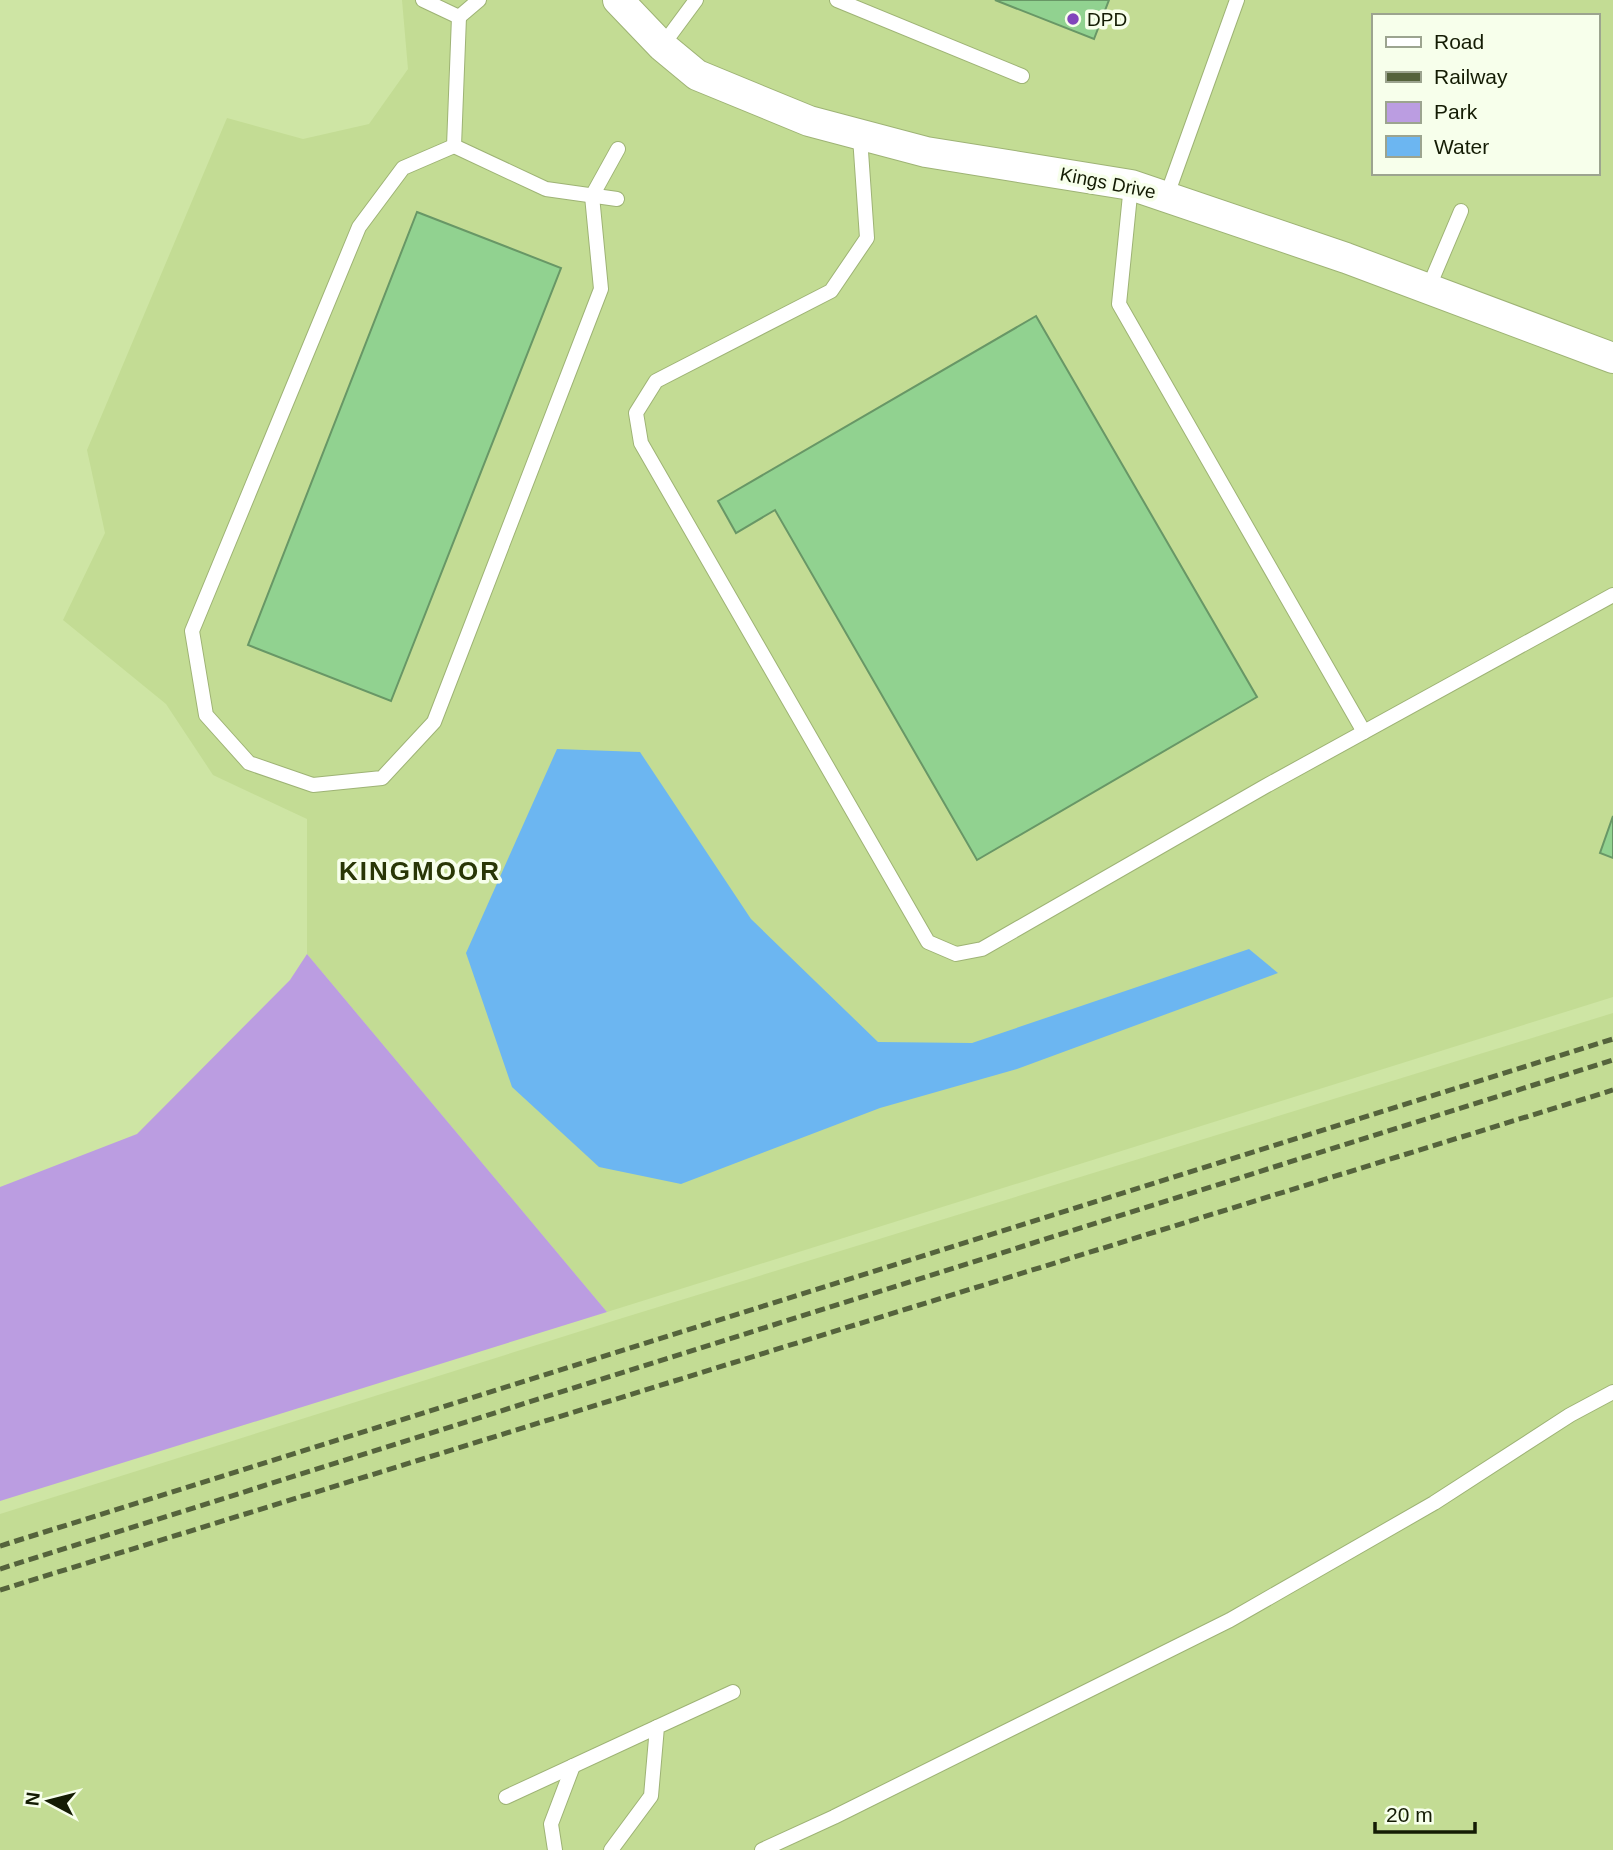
<svg xmlns="http://www.w3.org/2000/svg" width="1613" height="1850" viewBox="0 0 1613 1850" font-family="Helvetica,sans-serif">
<rect width="100%" height="100%" fill="#cee5a4"/>
<g fill="#c3dc94" fill-rule="evenodd">
<path d="M402,0H1613V997L607,1312L307,954V819L213,775L166,704L63,620L105,533L87,450L227,118L303,139L369,124L408,69ZM1373,16H1597V173H1373Z"/>
<polygon points="1613,1013 1613,1850 0,1850 0,1514 616,1320"/>
</g>
<polygon fill="#bb9de1" points="307,954 607,1312 0,1501 0,1187 137,1134 290,980"/>
<polygon fill="#6cb6f1" points="557,749 640,752 751,919 878,1042 972,1043 1249,949 1278,973 1017,1069 880,1108 681,1184 599,1167 512,1087 466,953"/>
<g fill="#91d290" stroke="#689766" stroke-width="2">
<polygon points="995,0 1109,0 1094,39"/>
<polygon points="417,212 561,268 391,701 248,645"/>
<polygon points="1036,316 1257,697 977,860 775,510 736,533 718,501"/>
<polygon points="1613,816 1613,858 1600,853"/>
</g>
<g fill="none" stroke-linecap="round" stroke-linejoin="round">
<g stroke="#9eb375" stroke-width="16">
<g id="service">
<polyline points="423,0 459,17 479,0"/>
<polyline points="837,0 1022,76"/>
<polyline points="459,17 454,146 403,168 359,227 192,631 206,715 249,763 313,785 382,778 434,722 601,289 592,196 618,149"/>
<polyline points="662,46 696,0"/>
<polyline points="860,137 867,238 831,291 656,381 636,413 641,443 928,942 956,954 982,949 1264,787 1613,595"/>
<polyline points="454,146 546,189 617,199"/>
<polyline points="1131,185 1119,304 1364,732"/>
<polyline points="1167,195 1237,0"/>
<polyline points="1428,289 1461,211"/>
<polyline points="506,1797 657,1727"/>
<polyline points="555,1850 551,1824 573,1766"/>
<polyline points="611,1850 651,1796 657,1727 733,1692"/>
<polyline points="762,1850 834,1817 1230,1620 1434,1503 1570,1415 1613,1392"/>
</g>
</g>
<g stroke="#9eb375" stroke-width="32">
<polyline id="minor" points="618,0 662,46 697,75 809,121 926,152 1131,185 1346,258 1613,358"/>
</g>
<use href="#service" stroke="#fff" stroke-width="14"/>
<use href="#minor" stroke="#fff" stroke-width="30"/>
<g stroke="#55633c" stroke-width="5" stroke-dasharray="10 5" stroke-linecap="butt">
<polyline points="0,1546 1613,1039"/>
<polyline points="0,1569 1613,1060"/>
<polyline points="0,1590 1613,1090"/>
</g>
</g>
<circle fill="#8145bb" stroke="#f7ffeb" stroke-width="2.5" cx="1073" cy="19" r="7"/>
<g text-anchor="middle" dominant-baseline="central" stroke-width="7" stroke-linejoin="round" paint-order="stroke">
<g font-size="19" fill="#141c04" stroke="#f7ffeb" text-anchor="start">
<text x="1087" y="19">DPD</text>
</g>
<g font-size="19" fill="#141c04" stroke="#f7ffeb">
<text transform="translate(1108 183) rotate(11)">Kings Drive</text>
</g>
<g font-size="26" font-weight="bold" letter-spacing="2" fill="#293606" stroke="#f7ffeb">
<text x="420" y="871">KINGMOOR</text>
</g>
</g>
<rect x="1372" y="14" width="228" height="161" fill="#f7ffeb" stroke="#9ca48f" stroke-width="2"/>
<rect x="1386" y="37" width="35" height="10" fill="#ffffff" stroke="#9ca48f" stroke-width="2"/>
<text x="1434" y="49" font-size="21" fill="#141c04">Road</text>
<rect x="1386" y="72" width="35" height="10" fill="#55633c" stroke="#9ca48f" stroke-width="2"/>
<text x="1434" y="84" font-size="21" fill="#141c04">Railway</text>
<rect x="1386" y="102" width="35" height="21" fill="#bb9de1" stroke="#9ca48f" stroke-width="2"/>
<text x="1434" y="119" font-size="21" fill="#141c04">Park</text>
<rect x="1386" y="136" width="35" height="21" fill="#6cb6f1" stroke="#9ca48f" stroke-width="2"/>
<text x="1434" y="154" font-size="21" fill="#141c04">Water</text>
<g transform="translate(49 1801) rotate(277)" stroke="#f7ffeb" stroke-width="5" paint-order="stroke">
<path d="M0-5L12 26L0 18L-12 26Z" fill="#141c04"/>
<text y="-10" font-size="19" font-weight="bold" text-anchor="middle" fill="#141c04">N</text>
</g>
<path d="M1375 1822v10h100v-10" fill="none" stroke="#141c04" stroke-width="3.5"/>
<text x="1386" y="1822" font-size="21" fill="#141c04" stroke="#f7ffeb" stroke-width="5" paint-order="stroke">20 m</text>
</svg>
